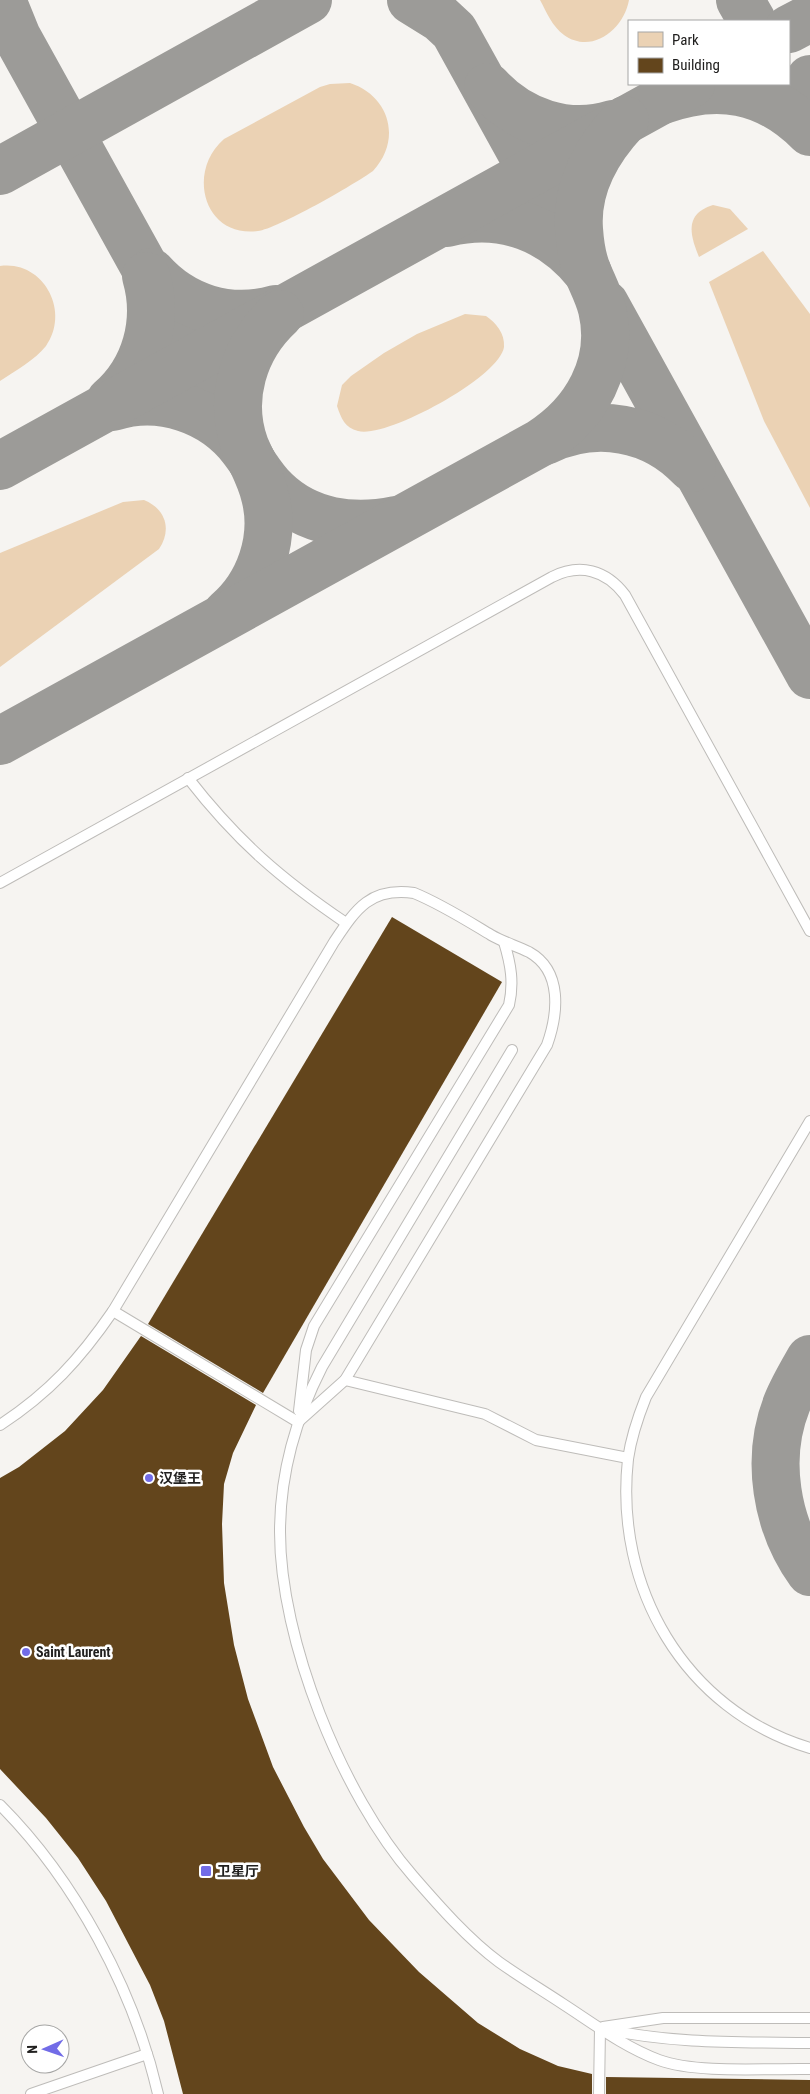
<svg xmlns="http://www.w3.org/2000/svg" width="810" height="2094" viewBox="0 0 810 2094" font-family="'Roboto Condensed','Noto Sans SC',sans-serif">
<rect width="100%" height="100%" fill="#f6f4f1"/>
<g fill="#ebd2b4">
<path d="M540,0H629C624,29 592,55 564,35C552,26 547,13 540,0Z"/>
<path d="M350,83C390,96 402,140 373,171C355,184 277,229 258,231C204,238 186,172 224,139L320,87L330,84Z"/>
<path d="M713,205L730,209L748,229L699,257C690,235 684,214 713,205Z"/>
<polygon points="763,251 810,314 810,508 764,421 709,282"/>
<path d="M0,266C43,260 71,311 46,346C35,360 15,371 0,381Z"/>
<path d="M465,314L486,316C496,323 505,333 504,347C500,377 386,439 358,431C345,428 341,418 337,406L342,385L351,376L384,353L417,334Z"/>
<path d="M144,500C166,509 172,530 159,549L0,667V553L123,502Z"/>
</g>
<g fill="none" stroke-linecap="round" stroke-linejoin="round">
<g stroke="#9c9b98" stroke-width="48">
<polyline points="2,0 17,37 253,463"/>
<polyline points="411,0 440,18 454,31 547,199"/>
<polyline points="740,0 752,21"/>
<polyline points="789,29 810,18"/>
<polyline points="810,79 810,105"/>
<path d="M488,87C520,122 568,138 613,124"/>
<path d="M660,101C717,80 766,88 810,132"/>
<polyline points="0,171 308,0"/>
<path d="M447,223C503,209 553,229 588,273"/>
<path d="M151,272C183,308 229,322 276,309"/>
<polyline points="605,304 810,675"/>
<path d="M110,401C146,370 159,321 146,276"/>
<path d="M113,407C160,392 213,410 243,449C254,463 262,479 275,491C308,523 353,529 396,520"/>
<path d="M545,441C595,417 653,426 692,468"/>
<polyline points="0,466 691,84"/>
<path d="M227,613C260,585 276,538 265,496C261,478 252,463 245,446C228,399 243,348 280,314"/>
<path d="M0,741L540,443C586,414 615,364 602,309C599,296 593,285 588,273C582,259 580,244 579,229C576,187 597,150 625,120"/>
<path d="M810,1359C802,1373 793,1388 787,1403C765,1458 776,1525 810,1572"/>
</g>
</g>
<g fill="#63451c">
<polygon points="392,917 502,982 263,1393 148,1324"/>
<polygon points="141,1336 256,1405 233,1453 224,1484 222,1524 224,1583 234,1645 248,1699 273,1767 304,1827 323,1859 369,1920 419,1972 478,2023 520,2049 558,2066 592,2074 592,2094 183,2094 164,2021 150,1985 106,1901 78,1858 46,1818 0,1769 0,1478 19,1467 65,1431 103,1390"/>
<polygon points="606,2077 810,2080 810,2094 606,2094"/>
</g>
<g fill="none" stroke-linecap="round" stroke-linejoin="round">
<g stroke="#bebcb9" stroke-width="12">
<g id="service">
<path d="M188,778C237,841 281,879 346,923"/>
<path d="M0,883L552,577C580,563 606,570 625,595L810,931"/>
<path d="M512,1050L322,1367C296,1418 280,1475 280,1532C280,1640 342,1795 413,1876C439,1906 468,1939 499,1962C520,1977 542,1990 563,2004C594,2024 624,2047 659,2060C697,2074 768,2068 810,2069"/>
<path d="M810,1121L646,1397C638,1417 631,1438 628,1459C614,1587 684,1710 810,1748"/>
<polyline points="113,1311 298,1422"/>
<polyline points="345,1380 485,1414 536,1440 628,1458"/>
<path d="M299,1411L306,1350L314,1326L509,1005C514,983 511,965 504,942"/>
<path d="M0,1425C49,1393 80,1359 113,1311L334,942C356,909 370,887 414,893C441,904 466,920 491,935C503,942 517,946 529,952C563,971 558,1014 547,1045L345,1380L298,1422"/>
<path d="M0,1805C75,1880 134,1990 158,2094"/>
<polyline points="603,2027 663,2018 810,2018"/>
<path d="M605,2029C673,2044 741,2042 810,2043"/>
<polyline points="31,2094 147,2054"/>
<polyline points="599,2094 600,2028"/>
</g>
</g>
<use href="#service" stroke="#fff" stroke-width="10"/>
</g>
<g fill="#726ce7" stroke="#fff" stroke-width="2">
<circle cx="149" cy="1478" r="5"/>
<circle cx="26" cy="1652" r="5"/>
<rect x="200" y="1865" width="12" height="12" rx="2.5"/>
</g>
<g text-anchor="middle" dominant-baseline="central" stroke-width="5" stroke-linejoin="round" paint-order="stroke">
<g font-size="14" font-weight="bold" fill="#21201f" stroke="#fff" text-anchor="start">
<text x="159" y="1478">汉堡王</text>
<text x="36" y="1652">Saint Laurent</text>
<text x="217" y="1871">卫星厅</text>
</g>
</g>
<rect x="628" y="20" width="162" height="65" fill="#ffffff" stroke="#a6a6a5"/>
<rect x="638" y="32" width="25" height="15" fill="#ebd2b4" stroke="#a6a6a5"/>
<text x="672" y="45" font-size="15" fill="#21201f">Park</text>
<rect x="638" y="58" width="25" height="15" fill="#63451c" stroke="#a6a6a5"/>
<text x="672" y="70" font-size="15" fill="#21201f">Building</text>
<g transform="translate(45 2049) rotate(268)"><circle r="24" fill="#ffffff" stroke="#a6a6a5"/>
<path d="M0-4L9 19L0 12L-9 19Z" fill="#726ce7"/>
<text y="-8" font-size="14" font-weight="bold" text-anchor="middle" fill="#21201f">N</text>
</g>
</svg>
